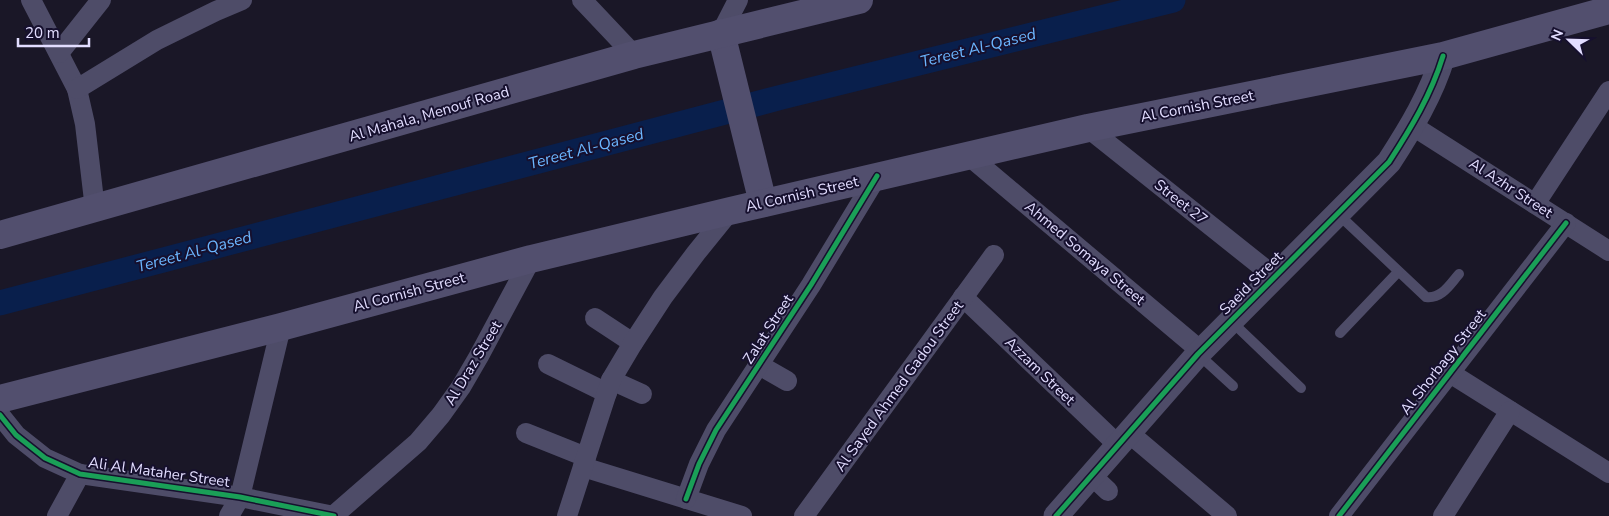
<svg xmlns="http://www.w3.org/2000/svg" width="1609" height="516" viewBox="0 0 1609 516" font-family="'Nunito Sans',sans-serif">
<rect width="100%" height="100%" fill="#1a1727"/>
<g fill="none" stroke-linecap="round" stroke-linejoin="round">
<polyline stroke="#091f4c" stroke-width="25" points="0,303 782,97 1173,0"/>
<g stroke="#4e4c68" stroke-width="10">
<path d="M1338,214L1426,297C1442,299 1450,284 1459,274"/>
<polyline points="1231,321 1301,388"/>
<polyline points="1340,333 1398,272"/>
<polyline points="1198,354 1233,386"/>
</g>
<g stroke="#4e4c68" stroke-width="20">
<polyline points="31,0 77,89 85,124 95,209"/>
<polyline points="582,0 634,55"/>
<polyline points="721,33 738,0"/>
<polyline points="59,53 101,0"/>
<polyline points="77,89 157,40 216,11 242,0"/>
<polyline points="1413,126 1609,251"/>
<polyline points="1088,128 1275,277"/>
<polyline points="968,155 1201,351"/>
<polyline points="1535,204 1609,91"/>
<polyline points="963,297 1118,445"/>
<polyline points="595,318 633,343"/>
<polyline points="548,364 607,393"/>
<polyline points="759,365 787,381"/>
<polyline points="1450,373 1609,473"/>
<polyline points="611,380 642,394"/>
<polyline points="0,415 16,435 45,458 80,474 240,497 334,516"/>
<polyline points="526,433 586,457"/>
<polyline points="1129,433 1227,516"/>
<polyline points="583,467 742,516"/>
<polyline points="1091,475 1108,491"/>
<polyline points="686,499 699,464 716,430 811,285 877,176"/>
<polyline points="57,516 80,474"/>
<polyline points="229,516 240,497 281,327"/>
<polyline points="333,516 418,442 441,415 461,387 479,356 531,259"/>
<polyline points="567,516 611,380 633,343 663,297 696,253 730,211"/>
<polyline points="804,516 994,255"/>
<polyline points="1339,516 1566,223"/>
<polyline points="1443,516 1510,411"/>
</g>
<path stroke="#4e4c68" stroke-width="25" d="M1056,516L1198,354L1389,162C1411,128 1431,95 1443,56"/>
<g stroke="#524f6e" stroke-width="28">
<polyline points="721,33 763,203"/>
<polyline points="0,235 634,55 859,0"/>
<polyline points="0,399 281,327 531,259 730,211 1088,128 1443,56 1609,10"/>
</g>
<g stroke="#16102e" stroke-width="8">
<g id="cycleway">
<polyline points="0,415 16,435 45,458 80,474 240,497 334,516"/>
<polyline points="686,499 699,464 716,430 811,285 877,176"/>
<path d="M1056,516L1198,354L1389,162C1411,128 1431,95 1443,56"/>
<polyline points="1339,516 1566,223"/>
</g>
</g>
<use href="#cycleway" stroke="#1a9f57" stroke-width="5"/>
</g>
<g text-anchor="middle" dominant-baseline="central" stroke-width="4" stroke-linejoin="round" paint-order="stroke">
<g font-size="15" fill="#e2ddff" stroke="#16102e">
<text transform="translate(1197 106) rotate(-11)">Al Cornish Street</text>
<text transform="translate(429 114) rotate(-16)">Al Mahala, Menouf Road</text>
<text transform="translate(1511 188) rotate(33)">Al Azhr Street</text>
<text transform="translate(802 194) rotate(-13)">Al Cornish Street</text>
<text transform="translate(1181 202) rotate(38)">Street 27</text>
<text transform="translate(1085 253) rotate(40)">Ahmed Somaya Street</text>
<text transform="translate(1251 283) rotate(-45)">Saeid Street</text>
<text transform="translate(409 292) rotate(-15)">Al Cornish Street</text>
<text transform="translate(768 329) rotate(-57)">Zalat Street</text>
<text transform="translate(1443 362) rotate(-52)">Al Shorbagy Street</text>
<text transform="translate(473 363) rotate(-59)">Al Draz Street</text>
<text transform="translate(1040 371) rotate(44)">Azzam Street</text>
<text transform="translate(899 386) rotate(-54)">Al Sayed Ahmed Gadou Street</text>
<text transform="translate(159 472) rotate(8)">Ali Al Mataher Street</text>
</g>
<g font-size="16" font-style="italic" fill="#6bb6ff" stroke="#16102e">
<text transform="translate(978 48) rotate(-14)">Tereet Al-Qased</text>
<text transform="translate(586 149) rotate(-15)">Tereet Al-Qased</text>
<text transform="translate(194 252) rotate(-15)">Tereet Al-Qased</text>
</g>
</g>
<g transform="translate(1569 40) rotate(293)" stroke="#16102e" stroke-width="4" paint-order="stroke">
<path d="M0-4L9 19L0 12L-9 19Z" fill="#e2ddff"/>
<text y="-8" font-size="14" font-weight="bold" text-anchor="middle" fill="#e2ddff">N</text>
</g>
<path d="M18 38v8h71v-8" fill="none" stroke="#e2ddff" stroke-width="2.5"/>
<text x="25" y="38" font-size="15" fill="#e2ddff" stroke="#16102e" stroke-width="4" paint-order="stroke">20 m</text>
</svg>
